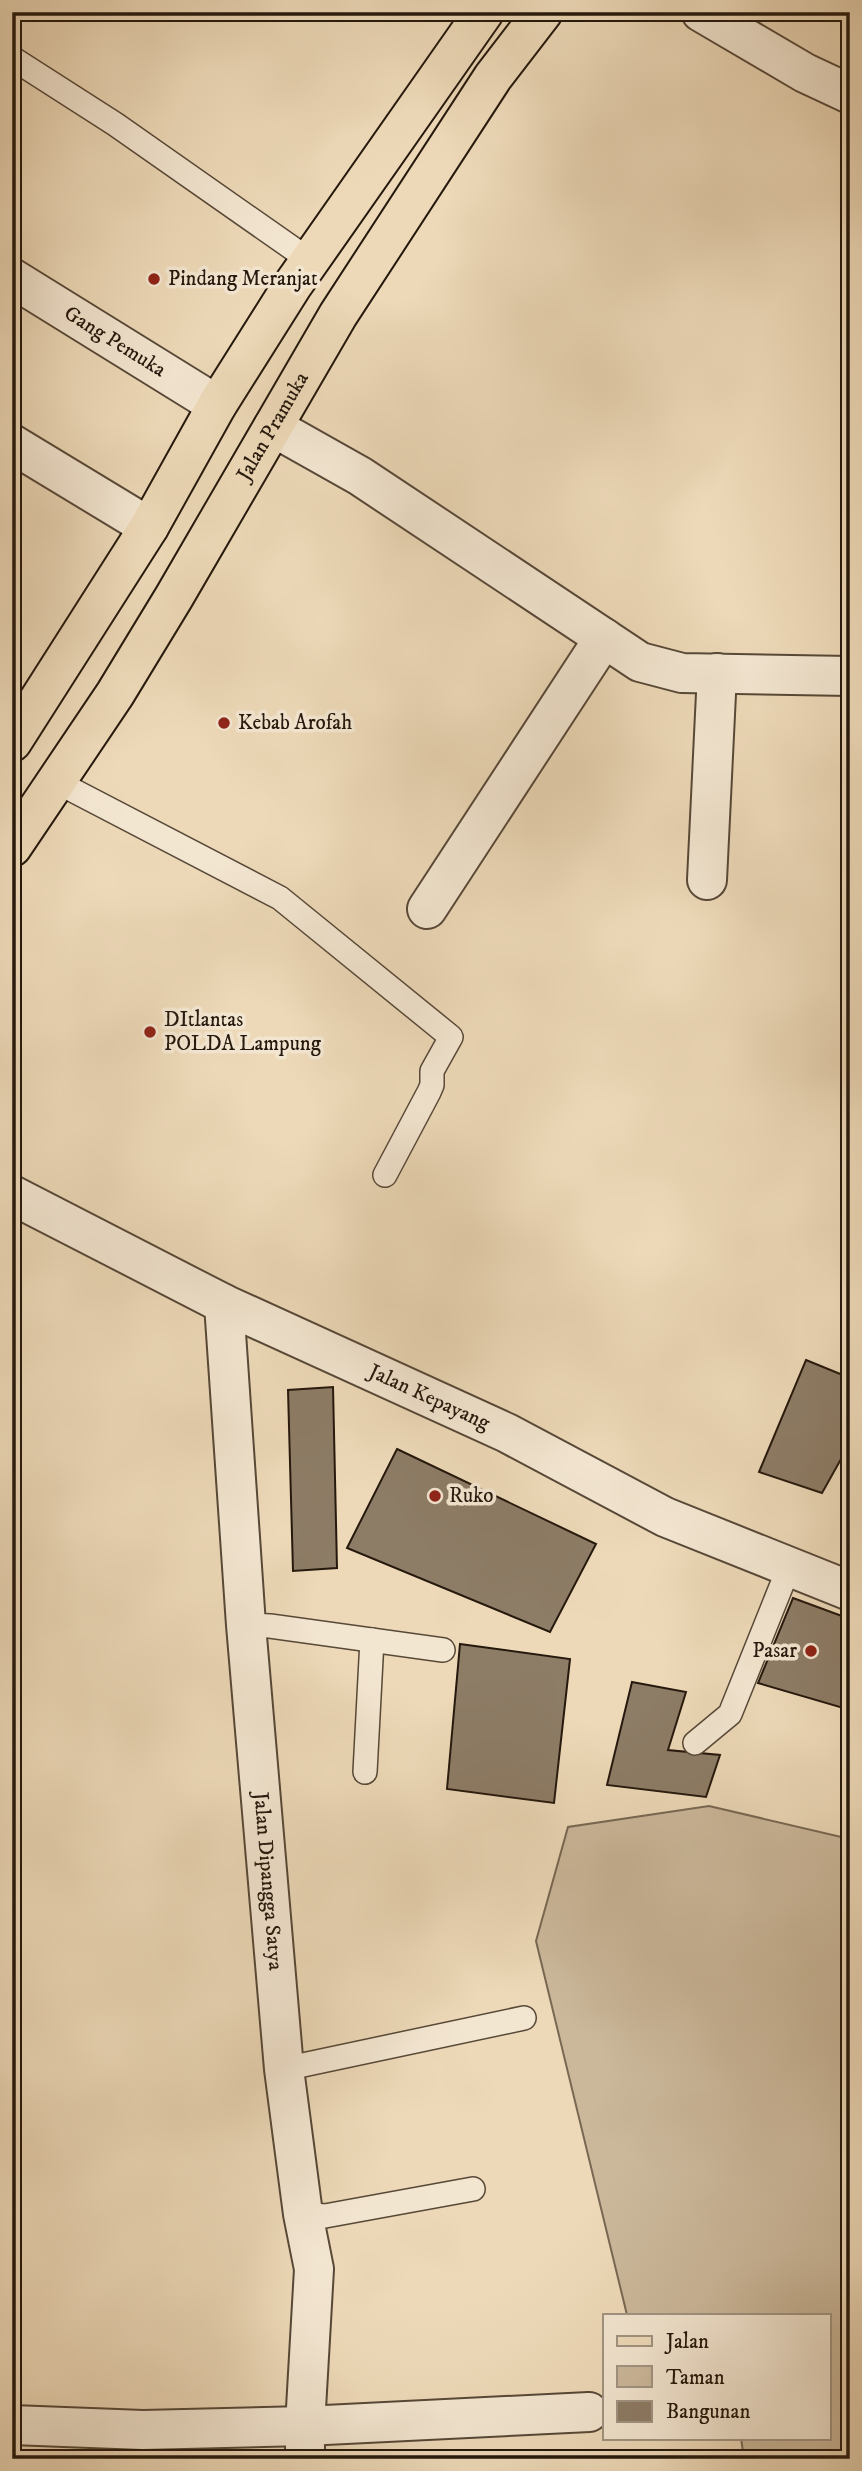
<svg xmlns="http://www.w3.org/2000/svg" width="862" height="2471" viewBox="0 0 862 2471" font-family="'IM FELL DW Pica',serif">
<rect width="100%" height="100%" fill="#edd9b8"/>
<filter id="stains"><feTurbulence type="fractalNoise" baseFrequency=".00286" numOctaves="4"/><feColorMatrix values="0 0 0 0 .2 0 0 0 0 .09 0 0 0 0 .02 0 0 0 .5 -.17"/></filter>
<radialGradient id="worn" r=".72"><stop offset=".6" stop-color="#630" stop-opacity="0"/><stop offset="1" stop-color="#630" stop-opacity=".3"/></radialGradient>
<polygon fill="#cbb89b" stroke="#786854" stroke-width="2" points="709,1806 850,1839 850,2459 744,2459 741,2438 829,2438 829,2315 627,2315 536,1941 568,1827"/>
<g fill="#8d7c66" stroke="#25180d" stroke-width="2">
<polygon points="806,1360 850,1378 850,1443 822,1493 759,1472"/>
<polygon points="333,1387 337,1568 293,1571 288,1390"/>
<polygon points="397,1449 596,1544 550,1632 347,1548"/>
<polygon points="793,1598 850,1619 850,1710 758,1683"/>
<polygon points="460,1644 570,1659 554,1803 447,1789"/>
<polygon points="632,1682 686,1692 668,1750 720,1755 706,1797 607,1785"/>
</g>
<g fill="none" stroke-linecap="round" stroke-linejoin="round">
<g stroke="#574838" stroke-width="26">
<g id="service">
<polyline points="12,58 115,124 312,262"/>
<polyline points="57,782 280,898 451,1037 432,1071 432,1085 429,1092 385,1175"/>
<polyline points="246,1625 270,1626 443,1650"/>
<polyline points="695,1743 730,1714 789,1567"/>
<polyline points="365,1772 372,1640"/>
<polyline points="284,2069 524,2018"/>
<polyline points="303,2214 325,2216 473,2189"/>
</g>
</g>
<g stroke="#574838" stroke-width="42">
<g id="minor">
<polyline points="701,12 805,73 850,94"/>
<path id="s1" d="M12,278L217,405"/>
<polyline points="273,427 360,476 640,662 682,673 850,676"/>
<polyline points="12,444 149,527"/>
<polyline points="707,880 717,673"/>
<polyline points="427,909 604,638"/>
<path id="s2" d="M224,1304L246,1625L284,2069L303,2214L314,2269L305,2426V2459"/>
<polyline points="12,2425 143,2430 305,2426 589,2412"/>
</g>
</g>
<g stroke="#574838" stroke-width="42">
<g id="tertiary">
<path id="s3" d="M12,1195L224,1304L507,1433L665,1517L850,1591"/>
</g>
</g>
<g stroke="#25180d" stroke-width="42">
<g id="primary">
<polyline points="12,742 149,527 217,405 292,286 484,12"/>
<path id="s4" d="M12,847L115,694L174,597L338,315L493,77L543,12"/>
</g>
</g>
<use href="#service" stroke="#f3e6d1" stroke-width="23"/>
<use href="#minor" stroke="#f3e6d1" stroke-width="38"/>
<use href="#tertiary" stroke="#f3e6d1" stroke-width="38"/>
<use href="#primary" stroke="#edd9b8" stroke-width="38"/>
</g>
<g fill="#8f2418" stroke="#f3e6d1" stroke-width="2.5">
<circle cx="154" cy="279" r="7"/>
<circle cx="224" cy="723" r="7"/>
<circle cx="150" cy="1032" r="7"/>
<circle cx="435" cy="1496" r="7"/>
<circle cx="811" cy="1651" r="7"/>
</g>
<g text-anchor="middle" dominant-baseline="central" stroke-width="7" stroke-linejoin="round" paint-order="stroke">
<g font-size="21" fill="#25180d" stroke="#f3e6d1" text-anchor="start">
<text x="168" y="279">Pindang Meranjat</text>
<text x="238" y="723">Kebab Arofah</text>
<text x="164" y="1020">DItlantas<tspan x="164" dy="24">POLDA Lampung</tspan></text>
<text x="449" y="1496">Ruko</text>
<text x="797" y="1651" text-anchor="end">Pasar</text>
</g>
<g font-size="21" fill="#25180d" stroke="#f3e6d1">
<text stroke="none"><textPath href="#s1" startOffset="121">Gang Pemuka</textPath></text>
<text stroke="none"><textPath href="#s4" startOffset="495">Jalan Pramuka</textPath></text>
<text stroke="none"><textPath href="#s3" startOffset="464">Jalan Kepayang</textPath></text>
<text stroke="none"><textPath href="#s2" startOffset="579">Jalan Dipangga Satya</textPath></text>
</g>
</g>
<rect width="862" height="2471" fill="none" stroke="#edd9b8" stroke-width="42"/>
<rect x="14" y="14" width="834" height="2443" fill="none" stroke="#25180d" stroke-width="3.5"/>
<rect x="21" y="21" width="820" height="2429" fill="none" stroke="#25180d" stroke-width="2"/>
<rect x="603" y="2314" width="228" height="126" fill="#f3e6d1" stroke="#a19483" stroke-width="2"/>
<rect x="617" y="2336" width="35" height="10" fill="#edd9b8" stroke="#a19483" stroke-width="2"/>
<text x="666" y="2348" font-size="21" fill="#25180d">Jalan</text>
<rect x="617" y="2366" width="35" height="21" fill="#cbb89b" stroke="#a19483" stroke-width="2"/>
<text x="666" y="2384" font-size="21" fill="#25180d">Taman</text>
<rect x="617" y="2401" width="35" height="21" fill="#8d7c66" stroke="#a19483" stroke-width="2"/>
<text x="666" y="2418" font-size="21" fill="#25180d">Bangunan</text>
<rect width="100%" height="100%" filter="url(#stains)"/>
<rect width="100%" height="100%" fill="url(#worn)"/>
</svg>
